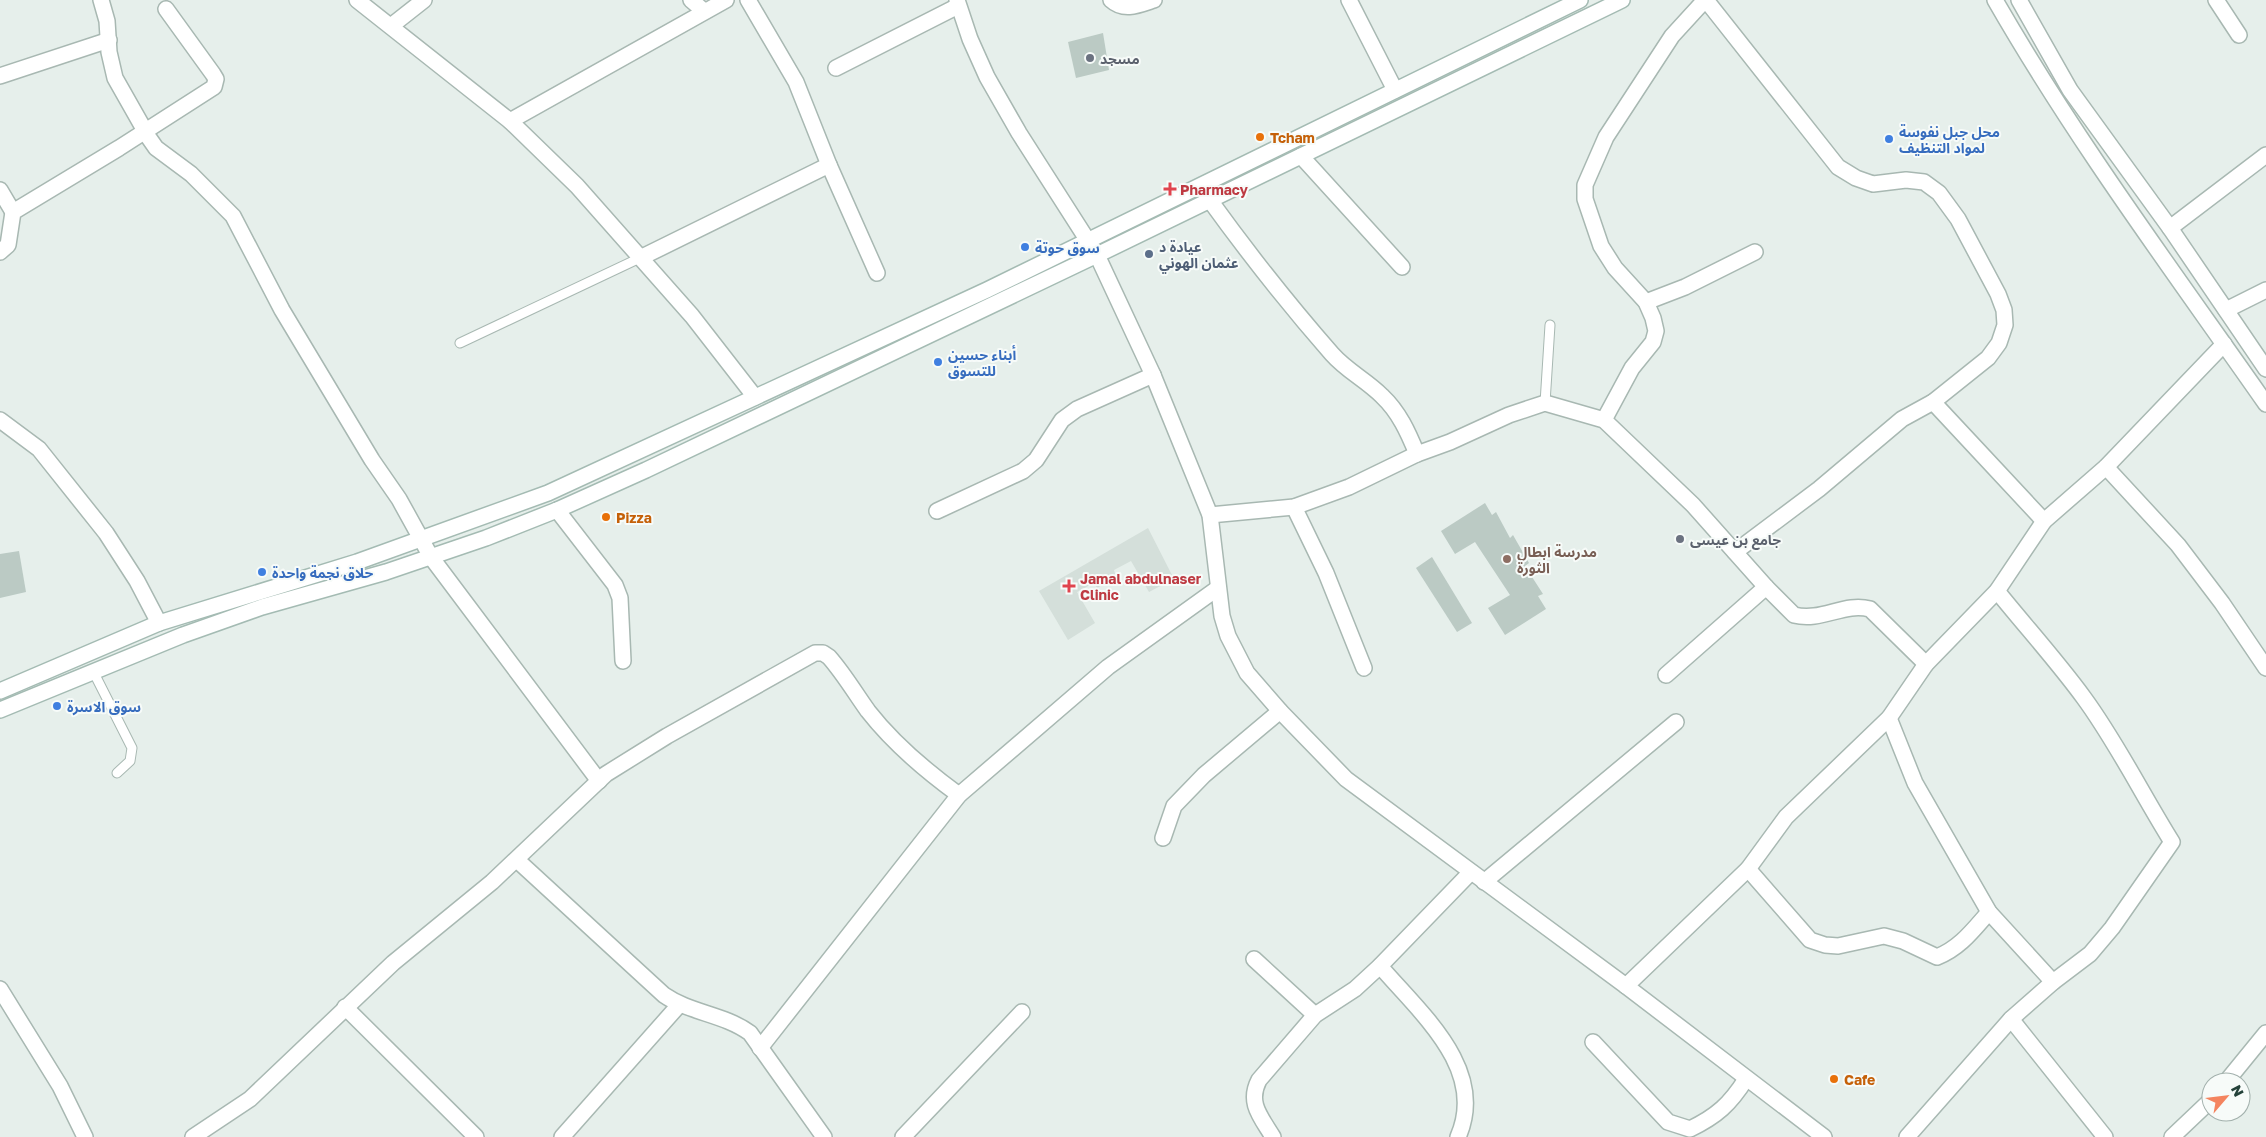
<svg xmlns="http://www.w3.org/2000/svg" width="2266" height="1137" viewBox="0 0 2266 1137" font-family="'Golos Text','Noto Sans Arabic',sans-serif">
<rect width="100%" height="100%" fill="#e6efeb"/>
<polygon fill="#d4dfda" points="1148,528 1174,579 1149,592 1131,561 1114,570 1116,577 1097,588 1094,583 1077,592 1095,623 1068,640 1039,591"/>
<g fill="#bbcac4">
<polygon points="1103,33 1109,70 1076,78 1068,42"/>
<polygon points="1485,503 1492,515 1496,512 1510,538 1513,535 1529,563 1525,566 1543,594 1538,596 1546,609 1505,635 1488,608 1510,595 1475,542 1455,554 1441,531"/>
<polygon points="19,551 26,592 0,598 0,554"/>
<polygon points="1432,557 1472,623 1457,632 1416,568"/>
</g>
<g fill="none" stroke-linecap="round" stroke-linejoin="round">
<g stroke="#a8b8b2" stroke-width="11">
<g id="service">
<polyline points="460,343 642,257"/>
<polyline points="1545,403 1550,325"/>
<polyline points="93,671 132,748 130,761 117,773"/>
</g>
</g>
<g stroke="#a8b8b2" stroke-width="18">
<g id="minor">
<polyline points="101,0 107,21 109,52 115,78 149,138 156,148 191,174 233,216 282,310 372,460 399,499 431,557 599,781"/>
<polyline points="357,0 510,121 577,186 692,316 755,397"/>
<polyline points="691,0 704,11"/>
<polyline points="748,0 796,82 829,165 877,273"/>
<polyline points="957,0 970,39 987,77 1019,133 1097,255 1153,375 1210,515 1222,616 1228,636 1247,673 1280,711 1346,779 1626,986 1824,1137"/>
<path d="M1111,0C1124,12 1139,5 1154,0"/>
<polyline points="1349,0 1395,90"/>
<polyline points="1706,0 1838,167 1856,178 1873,184 1906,180 1924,182 1939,193 1958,219 1998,294 2004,310 2005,325 1999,343 1988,358 1933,402 1902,419 1819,489 1735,552"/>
<polyline points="2216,0 2239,35"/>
<polyline points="391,26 424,0"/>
<polyline points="836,68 958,6"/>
<polyline points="0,76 109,40"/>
<polyline points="510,121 726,0"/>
<polyline points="1301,156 1402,267"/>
<polyline points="0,190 13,212"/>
<path d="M1209,199C1248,253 1289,305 1332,354C1347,371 1366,380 1382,396C1399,412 1408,432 1417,454"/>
<polyline points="2170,228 2266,155"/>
<polyline points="0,252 8,245 13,212 119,148 214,87 216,79 213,74 166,9"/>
<polyline points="642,257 829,165"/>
<polyline points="1646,302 1685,287 1755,252"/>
<polyline points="2226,310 2266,290"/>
<polyline points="1933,402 2044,521"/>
<polyline points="0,420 39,449 106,533 137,581 159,623"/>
<polyline points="1604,420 1632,368 1653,342 1656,331 1653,318 1646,302 1615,268 1601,246 1585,199 1585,185 1606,137 1672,36 1705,0"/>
<polyline points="2106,467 2178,545 2222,603 2266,668"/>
<polyline points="1294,507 1326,573 1364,668"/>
<polyline points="557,510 615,585 620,598 623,661"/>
<polyline points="937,511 1023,471 1036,460 1062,420 1077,409 1153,375"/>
<path d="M1210,515L1294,507L1349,487L1417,454L1450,442L1509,415L1545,403L1604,420L1693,505L1766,587L1794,615C1822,622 1844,602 1870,609L1926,664"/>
<polyline points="1666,675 1766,587"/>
<polyline points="1889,718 1915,783 1989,912 2053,982"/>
<polyline points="1163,838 1174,806 1204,775 1280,711"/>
<path d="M517,860L664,995C690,1013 724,1014 750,1033L824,1137"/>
<path d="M1748,869L1810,940L1825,945L1838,946L1884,936L1903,941L1937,957C1960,948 1973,930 1989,912"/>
<polyline points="1484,882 1676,722"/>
<polyline points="1254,959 1315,1015"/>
<path d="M1380,966C1420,1013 1488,1069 1458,1137"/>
<polyline points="1626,986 1748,869 1786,817 1889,718 1926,664 1997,591 2044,521 2106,467 2224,344"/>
<polyline points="0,989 60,1086 85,1137"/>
<polyline points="345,1007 476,1137"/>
<polyline points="2011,1019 2105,1137"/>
<path d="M1593,1042L1668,1122L1690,1129C1717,1116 1730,1104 1746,1079"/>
<polyline points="760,1048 959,795 1108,667 1218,588"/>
<polyline points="2226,1082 2266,1033"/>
<path d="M193,1137L250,1099L393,963L492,882L606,774L667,736L815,653H823L829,657C844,674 855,693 868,711C893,743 926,771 959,795"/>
<polyline points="562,1137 679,1005"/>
<polyline points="903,1137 1022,1012"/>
<path d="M1273,1137C1261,1117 1247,1103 1259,1080L1315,1015L1355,989L1380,966L1471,872"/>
<path d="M1907,1137L2011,1019L2053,982L2090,954L2112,928L2172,842C2142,794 2117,743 2084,698C2057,661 2026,627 1997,591"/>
<polyline points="2172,1137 2211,1100"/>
</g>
</g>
<g stroke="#a8b8b2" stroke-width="18">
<g id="tertiary">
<path d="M1995,0C2076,141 2173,271 2266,404"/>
<polyline points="2019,0 2070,90 2170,228 2266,369"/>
</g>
</g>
<g stroke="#a4bbb3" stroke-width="18">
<g id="secondary">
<polyline points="0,691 159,623 357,562 548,493 987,290 1580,0"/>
<polyline points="0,710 183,635 262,607 386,572 486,538 557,510 646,470 1097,255 1622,0"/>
</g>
</g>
<use href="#service" stroke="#fff" stroke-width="9"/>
<use href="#minor" stroke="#fff" stroke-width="15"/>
<use href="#tertiary" stroke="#fff" stroke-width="15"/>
<use href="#secondary" stroke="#fff" stroke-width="15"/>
</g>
<g fill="#6b7280" stroke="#f7fbf9" stroke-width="2">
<circle cx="1090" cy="58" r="5"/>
<circle cx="1680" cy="539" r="5"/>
</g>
<g fill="#e8710a" stroke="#f7fbf9" stroke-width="2">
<circle cx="1260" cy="137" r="5"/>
<circle cx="606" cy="517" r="5"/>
<circle cx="1834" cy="1079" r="5"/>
</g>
<g fill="#3f7fe0" stroke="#f7fbf9" stroke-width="2">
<circle cx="1889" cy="139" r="5"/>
<circle cx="1025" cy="247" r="5"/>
<circle cx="938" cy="362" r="5"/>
<circle cx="262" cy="572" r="5"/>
<circle cx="57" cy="706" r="5"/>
</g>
<g fill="#e0444e" stroke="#f7fbf9" stroke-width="2">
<path d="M1167.5 181.5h5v5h5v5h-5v5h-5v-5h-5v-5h5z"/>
<path d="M1066.5 578.5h5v5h5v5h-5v5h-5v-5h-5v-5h5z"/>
</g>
<circle fill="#5c6f8a" stroke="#f7fbf9" stroke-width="2" cx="1149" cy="254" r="5"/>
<circle fill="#8d6e63" stroke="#f7fbf9" stroke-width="2" cx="1507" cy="559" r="5"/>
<g text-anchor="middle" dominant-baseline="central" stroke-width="4" stroke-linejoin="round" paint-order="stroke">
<g font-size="14" font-weight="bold" fill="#5b616d" stroke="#f7fbf9" text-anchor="start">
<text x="1100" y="58">مسجد</text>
<text x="1690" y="539">جامع بن عيسى</text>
</g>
<g font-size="14" font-weight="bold" fill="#366cbe" stroke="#f7fbf9" text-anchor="start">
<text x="1899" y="131">محل جبل نفوسة<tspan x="1899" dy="16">لمواد التنظيف</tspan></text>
<text x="1035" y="247">سوق حوتة</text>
<text x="948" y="354">أبناء حسين<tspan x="948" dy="16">للتسوق</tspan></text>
<text x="272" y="572">حلاق نجمة واحدة</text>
<text x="67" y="706">سوق الاسرة</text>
</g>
<g font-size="14" font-weight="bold" fill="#c56008" stroke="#f7fbf9" text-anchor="start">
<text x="1270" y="137">Tcham</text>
<text x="616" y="517">Pizza</text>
<text x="1844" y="1079">Cafe</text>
</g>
<g font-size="14" font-weight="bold" fill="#be3a42" stroke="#f7fbf9" text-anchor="start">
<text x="1180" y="189">Pharmacy</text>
<text x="1080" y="578">Jamal abdulnaser<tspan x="1080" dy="16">Clinic</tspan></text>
</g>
<g font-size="14" font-weight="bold" fill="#4e5e75" stroke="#f7fbf9" text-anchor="start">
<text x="1159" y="246">عيادة د<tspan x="1159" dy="16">عثمان الهوني</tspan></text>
</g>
<g font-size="14" font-weight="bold" fill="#785e54" stroke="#f7fbf9" text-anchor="start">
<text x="1517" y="551">مدرسة ابطال<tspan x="1517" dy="16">الثورة</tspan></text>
</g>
</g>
<g transform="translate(2226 1097) rotate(62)"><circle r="24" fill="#f7fbf9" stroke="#a3b1ad"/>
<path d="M0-4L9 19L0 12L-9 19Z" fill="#f4845f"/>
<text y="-8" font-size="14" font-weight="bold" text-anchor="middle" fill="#24423a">N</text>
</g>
</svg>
